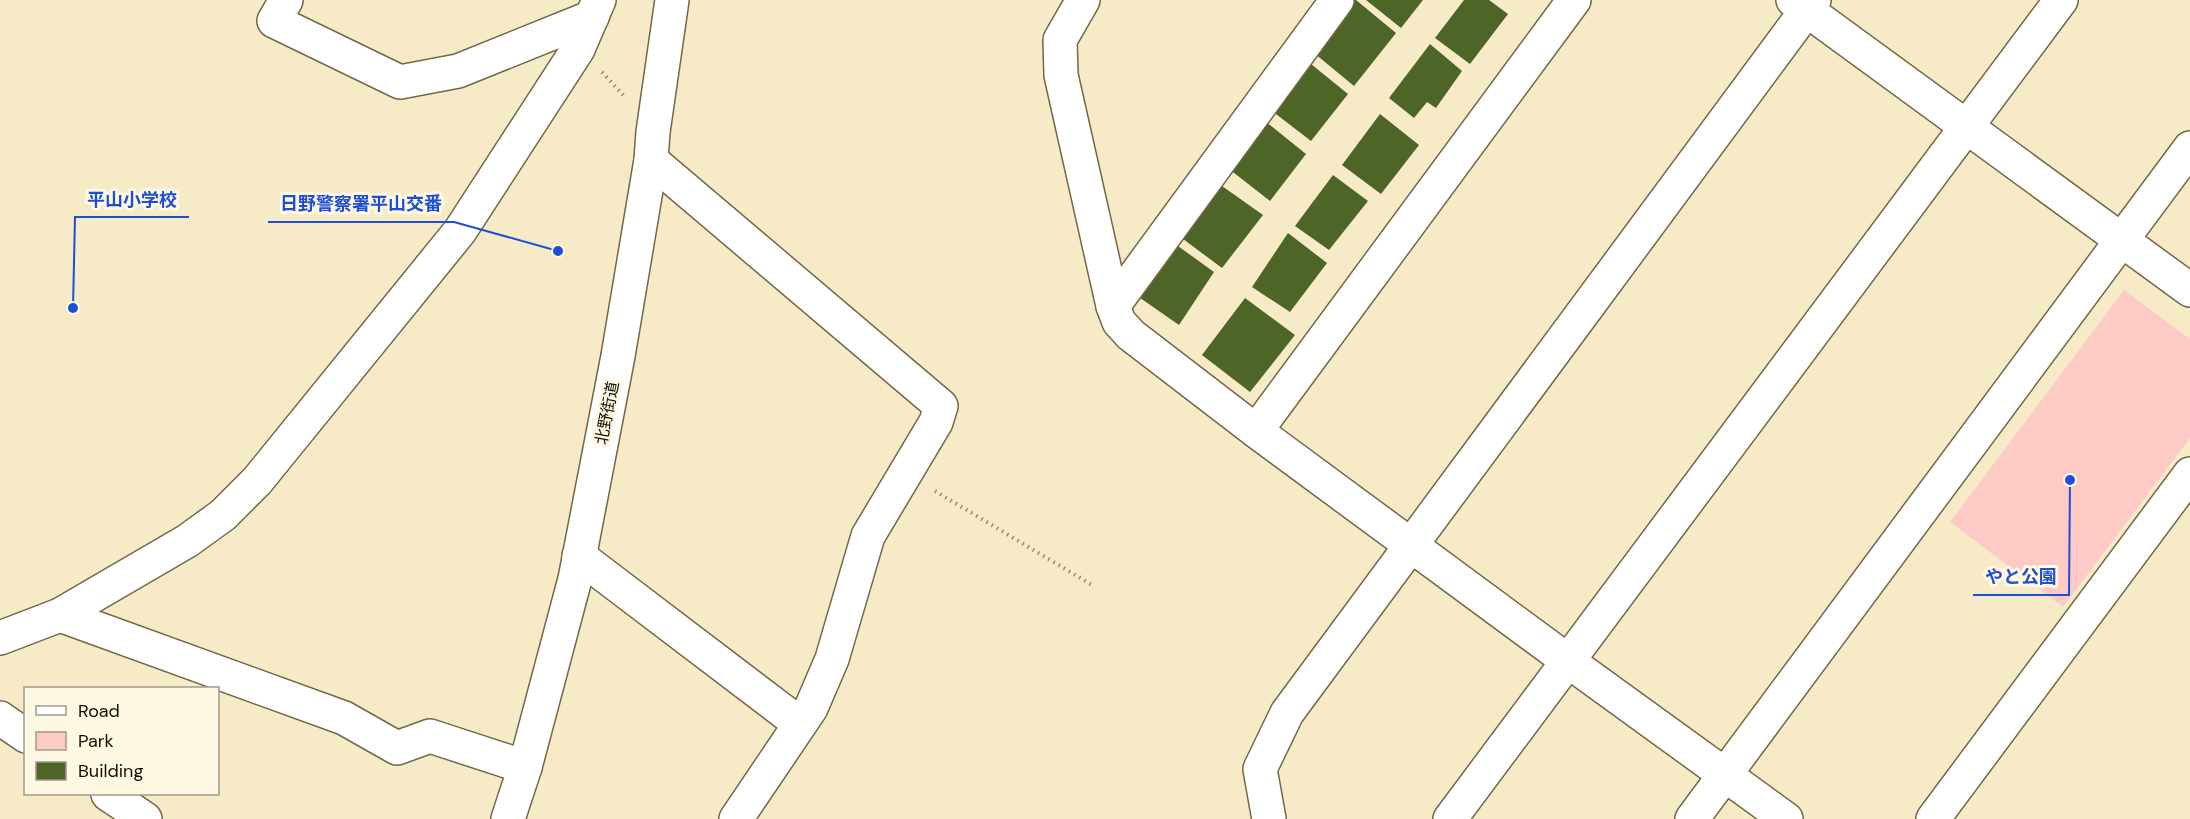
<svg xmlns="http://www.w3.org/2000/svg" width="2190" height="819" viewBox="0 0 2190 819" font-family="'DM Sans','Noto Sans JP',sans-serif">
<rect width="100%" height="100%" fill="#f6ebc6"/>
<polygon fill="#fdcac6" points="2124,290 2190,339 2190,438 2063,607 1950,522"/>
<g fill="#4d6627">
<polygon points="1352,0 1356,0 1396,33 1354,86 1314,53"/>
<polygon points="1366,0 1423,0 1401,28"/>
<polygon points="1464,0 1489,0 1508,14 1470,64 1435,38"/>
<polygon points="1430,44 1462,71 1436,108 1427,102 1414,118 1389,98"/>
<polygon points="1311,64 1348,94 1311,141 1272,111"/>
<polygon points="1380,114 1419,145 1381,194 1342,165"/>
<polygon points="1265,121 1306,154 1270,201 1229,169"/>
<polygon points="1333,175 1368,201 1329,250 1295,226"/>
<polygon points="1215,181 1263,215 1222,268 1175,233"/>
<polygon points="1288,233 1327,263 1290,312 1252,287"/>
<polygon points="1171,241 1214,272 1179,325 1133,293"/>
<polygon points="1245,298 1295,335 1250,392 1202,355"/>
</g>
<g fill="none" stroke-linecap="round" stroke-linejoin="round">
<g stroke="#726847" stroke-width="36">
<g id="street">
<polyline points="286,0 274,21 400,82 458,71 592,17"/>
<polyline points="1793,0 2190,290"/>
<polyline points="651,160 941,406 936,422 868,536 832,659 811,708 736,819"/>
<polyline points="1113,306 1337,0"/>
<polyline points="1256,431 1574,0"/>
<polyline points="579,556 800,724"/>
<polyline points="60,615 344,718 397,748 430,736 525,767"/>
<polyline points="0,638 60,615 187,541 223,515 257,481 460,231 578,49 599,0"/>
<polyline points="1568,661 1786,819"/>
<polyline points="0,718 26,736"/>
<polyline points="108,794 145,819"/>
<polyline points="1269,819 1260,769 1287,713 1814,0"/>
<polyline points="1692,819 2190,148"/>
<polyline points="1933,819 2190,474"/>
</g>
</g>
<g stroke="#726847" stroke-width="36">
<g id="secondary">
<polyline points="1083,0 1060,40 1061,75 1113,306 1119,322 1131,335 1256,431 1568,661"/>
<polyline points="508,819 525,767 575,579 618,356 651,160 653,132 672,0"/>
<polyline points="1450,819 2061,0"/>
</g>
</g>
<g stroke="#958d73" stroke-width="4" stroke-dasharray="1.5 4.5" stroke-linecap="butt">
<polyline points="602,72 624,96"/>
<polyline points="935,491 1092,585"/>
</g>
<use href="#street" stroke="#fff" stroke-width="33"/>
<use href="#secondary" stroke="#fff" stroke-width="33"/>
</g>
<g text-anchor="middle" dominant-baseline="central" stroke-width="6" stroke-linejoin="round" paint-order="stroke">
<g font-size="16" fill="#120e03" stroke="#fff8e2">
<text transform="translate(607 413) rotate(-79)">北野街道</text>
</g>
</g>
<path fill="none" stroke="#1d4ed8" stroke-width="2" d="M73 308L75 217H189M558 251L454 222H268M2070 480L2069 595H1973"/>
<g fill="#1d4ed8" stroke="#fff8e2" stroke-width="2">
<circle cx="73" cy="308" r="6"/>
<circle cx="558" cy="251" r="6"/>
<circle cx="2070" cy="480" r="6"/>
</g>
<g font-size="18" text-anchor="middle" font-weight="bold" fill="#1d4ed8" stroke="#fff8e2" stroke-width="6" stroke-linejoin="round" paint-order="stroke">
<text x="132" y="206">平山小学校</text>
<text x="361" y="210">日野警察署平山交番</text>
<text x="2021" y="583">やと公園</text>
</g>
<rect x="24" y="687" width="195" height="108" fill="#fff8e2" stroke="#a09a89" stroke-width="1.5"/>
<rect x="36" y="706" width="30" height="9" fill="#ffffff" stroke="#a09a89" stroke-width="1.5"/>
<text x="78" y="717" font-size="18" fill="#120e03">Road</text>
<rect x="36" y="732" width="30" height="18" fill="#fdcac6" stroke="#a09a89" stroke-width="1.5"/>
<text x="78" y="747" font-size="18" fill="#120e03">Park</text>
<rect x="36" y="762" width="30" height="18" fill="#4d6627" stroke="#a09a89" stroke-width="1.5"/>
<text x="78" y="777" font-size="18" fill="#120e03">Building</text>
</svg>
